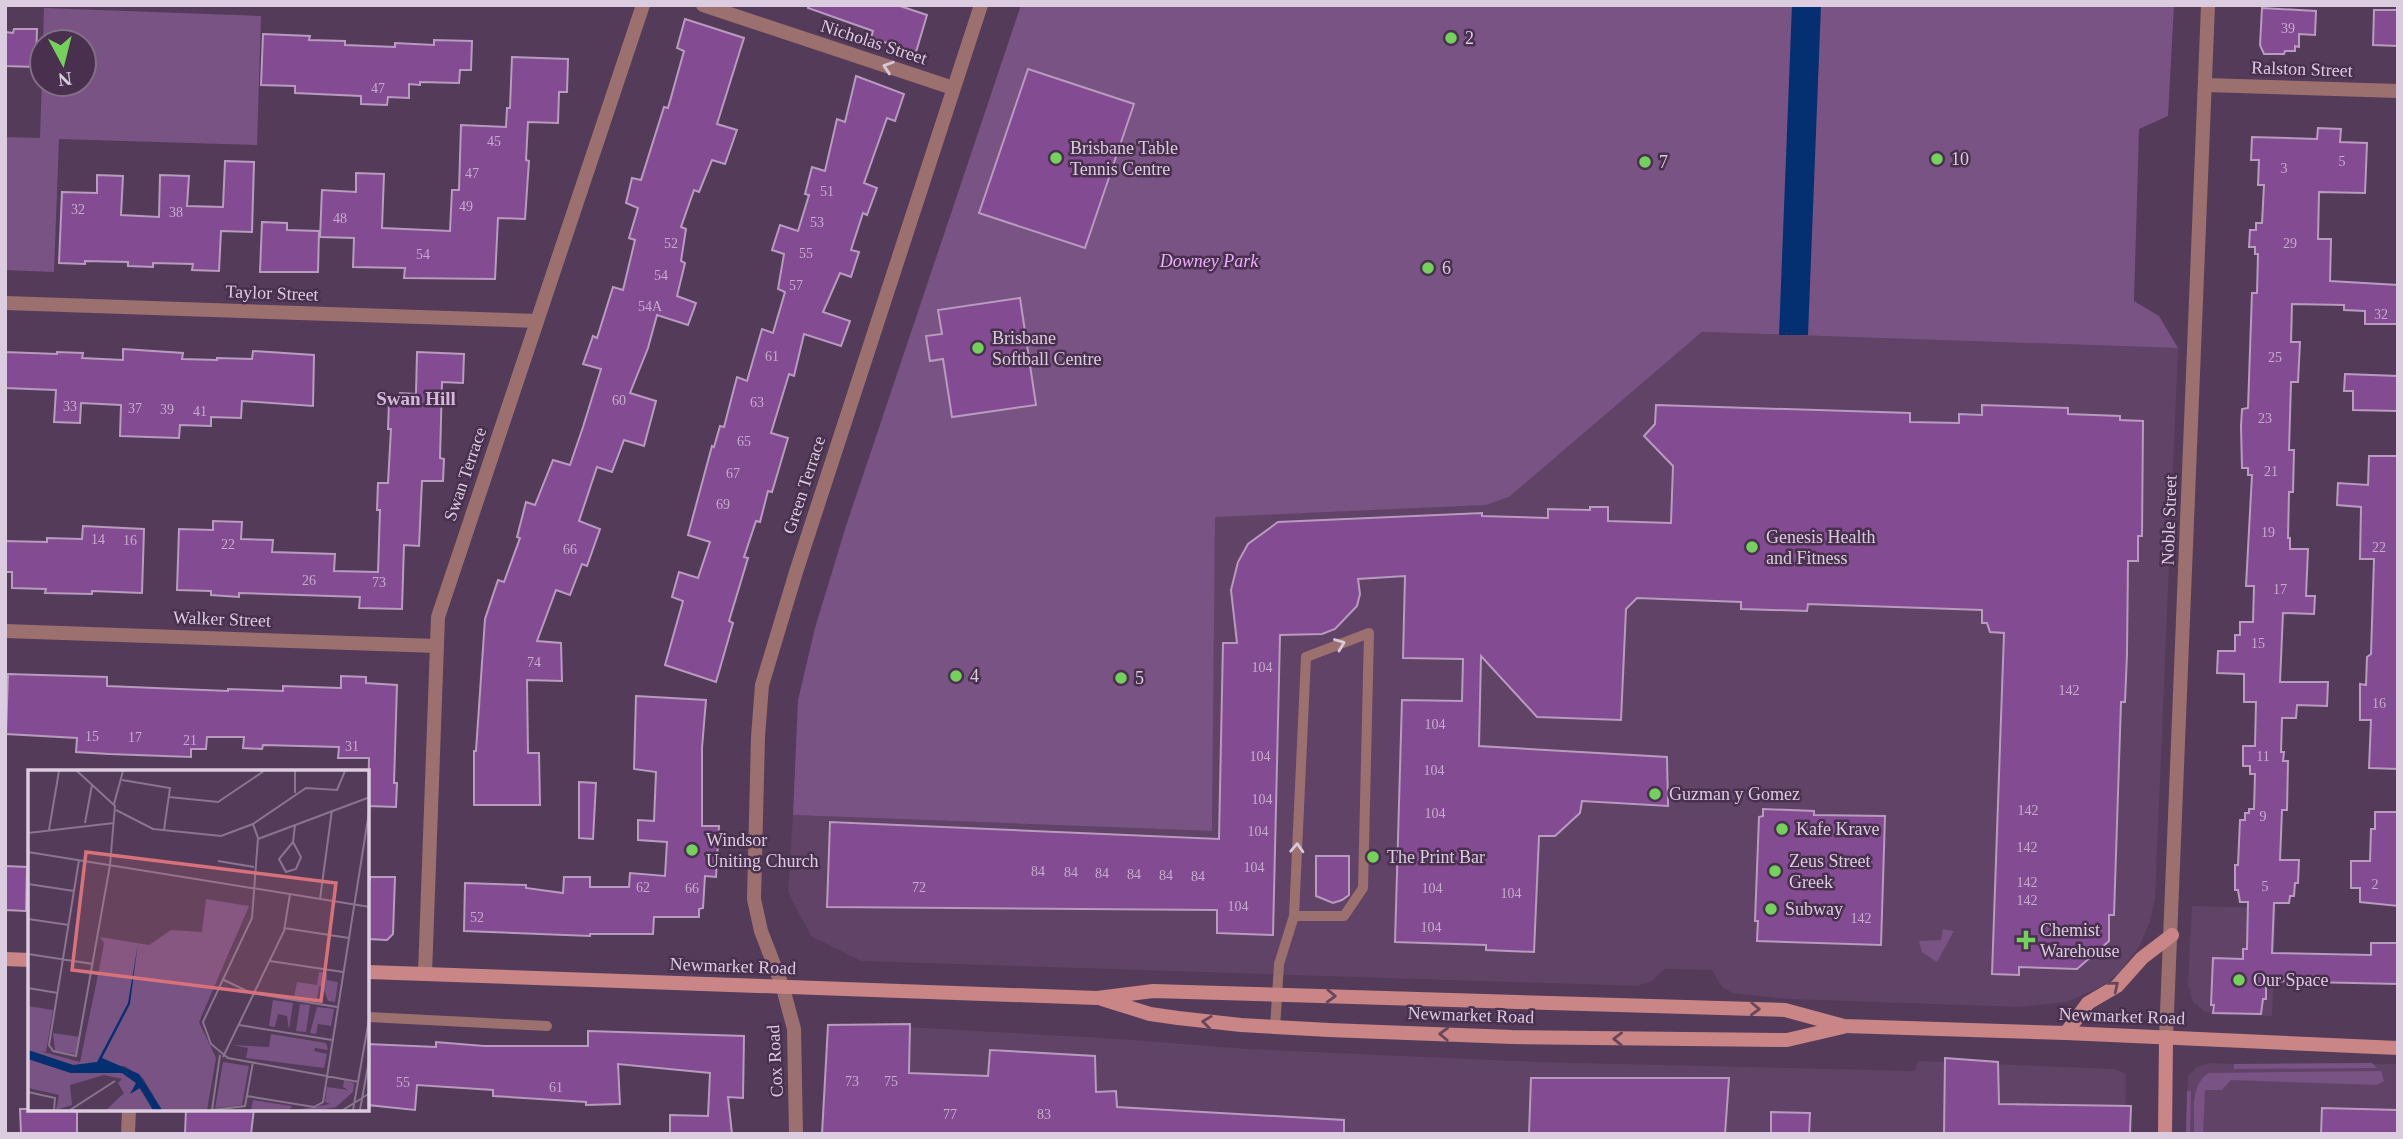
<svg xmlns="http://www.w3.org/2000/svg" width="2403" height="1139" viewBox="0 0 2403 1139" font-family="Georgia,serif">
<rect width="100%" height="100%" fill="#543b5a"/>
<g fill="#604367">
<polygon points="1702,332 2178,348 2155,899 2150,921 2140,945 2120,972 2101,987 2066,1002 2021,1007 1788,999 1732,993 1722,987 1712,970 1664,969 1652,981 1637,986 861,961 811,936 788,892 793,815 1212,831 1214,516 1486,505 1509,497"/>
<polygon points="2192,906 2276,908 2272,1016 2213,1014 2204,1011 2193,1002 2188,985"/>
<polygon points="831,1023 1120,1039 1248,1049 1537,1062 1915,1071 1917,1061 2114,1069 2126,1074 2125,1134 827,1134"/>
<polygon points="2210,1063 2270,1065 2398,1064 2398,1134 2186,1134 2188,1076 2197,1067"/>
</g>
<g fill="#795383">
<polygon points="1021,5 2174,5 2168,116 2139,129 2134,301 2159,316 2178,348 1702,332 1509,497 1486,505 1215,517 1212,831 793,815 798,700 815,628 846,526"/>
<polygon points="44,8 261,16 257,145 59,139 54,272 5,270 5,137 40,138 42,79 42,84 84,84 84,42 43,42"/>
<polygon points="1943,929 1954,931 1937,962 1922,952 1919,941 1941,940"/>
<polygon points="2372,1063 2377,1068 2234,1069 2234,1064"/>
<path d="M2381,1071L2384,1081L2377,1085L2231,1080L2222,1090H2205L2203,1134H2194C2195,1113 2189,1085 2209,1073Z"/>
<polygon points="2187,1091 2191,1091 2190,1134 2186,1134"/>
</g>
<polygon fill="#042f71" points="1792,5 1821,5 1808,335 1779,335"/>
<g fill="#834b91" stroke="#b89bbf" stroke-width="2">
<polygon points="809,5 897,5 927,15 916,52 871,38 873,31 808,8"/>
<polygon points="2262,8 2316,11 2315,35 2299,34 2299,47 2295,46 2295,51 2285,51 2284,54 2264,54 2260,45"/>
<polygon points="2374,10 2398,10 2398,46 2373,45"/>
<polygon points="685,19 744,38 717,124 737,130 725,164 712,160 699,192 694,190 681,227 686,229 681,261 685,263 677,296 696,303 688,325 657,315 648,348 630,393 656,401 644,446 624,440 612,472 597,467 579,521 600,529 587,566 582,564 570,595 556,590 537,641 561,643 562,681 527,680 528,753 539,753 540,805 474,805 474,751 476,751 485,619 498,580 504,582 520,538 517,537 526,502 535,505 553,460 570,465 583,427 601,369 583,364 593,336 597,338 613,287 623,290 635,240 629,238 638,208 626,203 632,178 641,180 664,107 668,108 684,51 677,48"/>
<polygon points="14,29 37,29 36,67 5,66 5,32 13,33"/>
<polygon points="263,34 310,36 309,40 345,41 345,45 395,47 395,43 434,45 434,40 472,41 471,70 460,70 459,83 420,82 420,85 409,84 409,98 388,97 387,105 361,104 361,96 295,93 295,86 261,85"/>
<polygon points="512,57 568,59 567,92 559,92 558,123 528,122 526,160 529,161 525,219 498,218 495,279 404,278 405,268 353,267 354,238 320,237 322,190 356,192 356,173 384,174 382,228 450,231 452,190 459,190 461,125 506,127 507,108 510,108"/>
<polygon points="1028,69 1134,104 1085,248 979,213"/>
<polygon points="856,76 904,94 895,121 887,118 864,183 877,188 867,215 863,213 851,250 859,252 851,277 840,273 823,312 850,321 841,346 804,334 794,376 789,374 771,433 788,438 772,492 768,491 760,522 756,521 744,557 748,558 729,621 733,623 716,682 665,665 683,601 672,597 679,572 698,578 710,542 688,535 712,446 714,447 720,426 724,427 737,377 747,381 762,329 773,333 785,292 778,289 784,254 772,250 780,225 798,231 809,195 805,194 812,167 825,171 837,119 845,122"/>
<polygon points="2318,128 2341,129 2340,142 2367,143 2365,193 2319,192 2318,239 2331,239 2330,281 2398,285 2398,324 2365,324 2365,311 2344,310 2344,305 2292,304 2291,342 2300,342 2298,382 2291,382 2289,450 2294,450 2293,492 2289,492 2288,538 2290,538 2290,549 2308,549 2306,596 2315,596 2314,614 2283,613 2280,682 2328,682 2327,706 2297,705 2296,718 2282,718 2281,752 2284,752 2283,761 2288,761 2287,810 2282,810 2280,860 2299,860 2298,883 2295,883 2294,896 2290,896 2289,903 2274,903 2272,953 2371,955 2371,943 2398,943 2398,984 2266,981 2266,999 2263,999 2261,1014 2213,1013 2214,1005 2211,1005 2213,958 2243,959 2243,949 2247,949 2248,902 2240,902 2238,890 2235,890 2235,865 2238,865 2240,820 2245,820 2245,813 2249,813 2249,809 2254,809 2255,774 2250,774 2250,766 2243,766 2243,746 2255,746 2256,702 2244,702 2244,674 2217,673 2218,651 2235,651 2235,635 2240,635 2240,622 2253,622 2254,586 2246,586 2252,475 2248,475 2248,468 2242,468 2241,426 2242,409 2248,408 2252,293 2257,293 2258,254 2255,254 2255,247 2249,247 2250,230 2256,230 2256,223 2262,223 2264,185 2258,185 2259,160 2251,160 2252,137 2317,139"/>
<polygon points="225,161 254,162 252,232 221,231 219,271 192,270 193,264 153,263 153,267 128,266 128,262 85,261 85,264 59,263 62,192 97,193 97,175 123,176 121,215 159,217 160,175 189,176 187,206 223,207"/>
<polygon points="262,222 287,223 287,230 319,231 318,272 260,272"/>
<polygon points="1020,298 1036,405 952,417 943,359 930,361 926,336 942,334 938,310"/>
<polygon points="123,349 183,353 182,359 217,360 217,358 252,359 253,351 314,355 313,406 242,401 241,418 211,417 211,426 180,425 179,438 120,436 121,405 81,403 80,423 54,422 56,390 5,388 5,352 57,354 57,352 83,353 82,358 123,360"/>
<polygon points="417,352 464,354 463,383 442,382 440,458 444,459 443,481 422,481 419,546 404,545 402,609 359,608 360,597 239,593 239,597 211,595 211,591 177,590 179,529 213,530 213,521 242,522 241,539 273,540 272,552 335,554 334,571 378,572 380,510 377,510 378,483 388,483 391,429 388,429 389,401 399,401 400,393 416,394"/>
<polygon points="2345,374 2398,376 2398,411 2353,410 2353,391 2344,391"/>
<polygon points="1656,405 1910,413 1910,422 1959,423 1959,414 1982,415 1982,405 2068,408 2068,414 2120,416 2120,420 2143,421 2142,536 2138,536 2138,561 2128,561 2127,654 2125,702 2121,702 2114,915 2109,915 2109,941 2077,969 2019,967 2019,975 1992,974 2004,633 1990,632 1987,623 1982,623 1982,610 1808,604 1807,611 1741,609 1741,602 1637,598 1626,609 1621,720 1537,717 1481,656 1479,746 1667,757 1668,806 1582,801 1580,813 1555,836 1539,836 1534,952 1486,950 1486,945 1395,942 1402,700 1462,701 1463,659 1403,658 1405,576 1358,579 1360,594 1357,606 1335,629 1322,634 1280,635 1273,935 1217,933 1217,910 827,907 830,822 1219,839 1223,643 1237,643 1231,590 1238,562 1248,544 1278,522 1482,513 1482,516 1548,518 1548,509 1590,510 1590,507 1608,507 1608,521 1671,523 1673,466 1644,436 1655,424"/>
<polygon points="2369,456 2398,456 2398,769 2369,768 2371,720 2360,720 2360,684 2366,685 2367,657 2371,654 2374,559 2360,559 2361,507 2337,505 2338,483 2368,485"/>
<polygon points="83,526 144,529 142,593 92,591 92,594 45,593 46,589 12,588 12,572 5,572 5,541 47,542 47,538 82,539"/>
<polygon points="8,674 107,677 107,686 228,691 228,689 283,691 283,686 341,688 341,676 366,677 366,683 397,685 394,783 397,783 396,807 368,806 369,758 338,758 339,747 263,745 262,749 243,748 244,737 207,737 206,749 191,749 191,757 109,754 76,752 77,738 6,734"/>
<polygon points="636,696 706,700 702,748 702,826 719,826 716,877 705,876 703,908 699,909 699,917 654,917 653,934 590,934 590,936 464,931 465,883 526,885 526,888 563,893 564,877 590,877 590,887 629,887 630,873 665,876 667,842 638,840 638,820 654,821 656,772 634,769"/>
<polygon points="579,782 596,783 593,839 579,838"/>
<polygon points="1763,809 1814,811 1814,815 1885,816 1881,945 1757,941 1758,921 1755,921 1759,817 1763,816"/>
<polygon points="2375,812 2398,812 2398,906 2360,902 2360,888 2351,888 2351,861 2370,861 2371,829 2375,829"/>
<polygon points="1316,856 1349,856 1349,895 1342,900 1333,903 1316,896"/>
<polygon points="5,866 27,867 26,911 5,910"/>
<polygon points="370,877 395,877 393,934 387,940 368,939 368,880 370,880"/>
<polygon points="910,1024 909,1073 988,1076 990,1050 1095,1056 1096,1092 1116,1091 1117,1107 1344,1120 1344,1134 822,1134 828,1025"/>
<polygon points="588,1031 744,1036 743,1098 728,1097 732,1134 670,1134 670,1115 708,1116 710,1073 618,1064 620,1104 586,1105 586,1102 493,1096 493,1090 417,1085 415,1110 368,1105 368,1044 436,1047 436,1042 484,1046 588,1046"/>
<polygon points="1945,1058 1998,1062 1999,1104 2131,1106 2130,1134 1944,1134"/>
<polygon points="1531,1078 1729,1078 1725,1134 1529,1134"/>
<polygon points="2322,1108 2398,1110 2398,1134 2321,1134"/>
<polygon points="20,1109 77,1109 77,1134 21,1134"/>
<polygon points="186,1109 254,1109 251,1134 185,1134"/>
<polygon points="1771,1112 1810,1113 1809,1134 1771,1134"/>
</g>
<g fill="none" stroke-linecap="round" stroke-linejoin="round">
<g stroke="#9b706f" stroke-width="10">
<polyline points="368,1017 547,1026"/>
<polyline points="1275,1028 1279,964 1294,916 1306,657 1369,633 1363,888 1344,916 1294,916"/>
</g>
<g stroke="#9b706f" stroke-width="14">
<polyline points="703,5 953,88"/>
<polyline points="2205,85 2398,91"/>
<polyline points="5,303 537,321"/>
<polyline points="5,631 437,646"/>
<polyline points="425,974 438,617 643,5"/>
<polyline points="783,988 794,1029 796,1134"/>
<polyline points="2166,1037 2208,5"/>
<polyline points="128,1134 129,1109"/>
</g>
<polyline stroke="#9b706f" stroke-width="14" points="783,988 761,931 754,899 758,737 762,685 796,572 981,5"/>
<g stroke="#ca8686" stroke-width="14">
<polyline points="5,959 30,960"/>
<polyline points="368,972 1097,998 1153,991 1785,1010 1844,1026 2066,1033 2398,1048"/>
<polyline points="1102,999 1150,1014 1178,1018 1241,1025 1329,1030 1512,1037 1787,1040 1843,1027"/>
<polyline points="2066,1033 2088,1003 2117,986 2142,958 2172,935"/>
<polyline points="2165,1134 2166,1037"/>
</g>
</g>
<defs><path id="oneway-chevron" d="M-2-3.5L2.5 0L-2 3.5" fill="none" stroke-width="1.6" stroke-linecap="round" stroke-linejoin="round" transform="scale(1.75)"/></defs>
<g stroke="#d8c7d9">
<use href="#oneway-chevron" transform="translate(888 67) rotate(-162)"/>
<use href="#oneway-chevron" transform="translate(1340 644) rotate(-21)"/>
<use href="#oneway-chevron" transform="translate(1297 848) rotate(-87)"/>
</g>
<g stroke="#69465d">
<use href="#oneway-chevron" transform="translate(2114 986) rotate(-39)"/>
<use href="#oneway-chevron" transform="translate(1331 996) rotate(2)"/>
<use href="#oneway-chevron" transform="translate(1755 1009) rotate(2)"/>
<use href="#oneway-chevron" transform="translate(1207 1022) rotate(-173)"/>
<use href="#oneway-chevron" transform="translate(1444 1034) rotate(-178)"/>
<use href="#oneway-chevron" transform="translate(1618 1039) rotate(-179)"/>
</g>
<g fill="#74d25c" stroke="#49304f" stroke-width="2.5">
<circle cx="1451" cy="38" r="7"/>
<circle cx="1056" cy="158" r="7"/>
<circle cx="1937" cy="159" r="7"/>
<circle cx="1645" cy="162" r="7"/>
<circle cx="1428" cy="268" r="7"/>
<circle cx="978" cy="348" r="7"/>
<circle cx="1752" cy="547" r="7"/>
<circle cx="956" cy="676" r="7"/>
<circle cx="1121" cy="678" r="7"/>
<circle cx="1655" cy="794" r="7"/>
<circle cx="1782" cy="829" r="7"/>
<circle cx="692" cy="850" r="7"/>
<circle cx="1373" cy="857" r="7"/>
<circle cx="1775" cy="871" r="7"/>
<circle cx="1771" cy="909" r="7"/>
<path d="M2022.5 929.5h7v7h7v7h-7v7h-7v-7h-7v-7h7z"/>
<circle cx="2239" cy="980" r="7"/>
</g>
<g text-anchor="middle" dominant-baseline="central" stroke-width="5" stroke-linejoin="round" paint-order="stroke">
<g font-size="14" fill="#c5accc">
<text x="2288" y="28">39</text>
<text x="378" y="88">47</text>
<text x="494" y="141">45</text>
<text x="2342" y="161">5</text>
<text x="2284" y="168">3</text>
<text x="472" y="173">47</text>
<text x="827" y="191">51</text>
<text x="466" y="206">49</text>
<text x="78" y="209">32</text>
<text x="176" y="212">38</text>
<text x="340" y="218">48</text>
<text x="817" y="222">53</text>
<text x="671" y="243">52</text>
<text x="2290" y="243">29</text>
<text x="806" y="253">55</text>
<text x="423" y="254">54</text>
<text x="661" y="275">54</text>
<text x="796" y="285">57</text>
<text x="650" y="306">54A</text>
<text x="2381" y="314">32</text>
<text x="772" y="356">61</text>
<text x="2275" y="357">25</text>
<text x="619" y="400">60</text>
<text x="757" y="402">63</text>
<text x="70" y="406">33</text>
<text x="135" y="408">37</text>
<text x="167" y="409">39</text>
<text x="200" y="411">41</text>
<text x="2265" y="418">23</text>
<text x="744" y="441">65</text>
<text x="2271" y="471">21</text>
<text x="733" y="473">67</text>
<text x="723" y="504">69</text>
<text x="2268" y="532">19</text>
<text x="98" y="539">14</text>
<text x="130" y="540">16</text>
<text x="228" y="544">22</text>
<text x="2379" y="547">22</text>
<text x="570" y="549">66</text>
<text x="309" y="580">26</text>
<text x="379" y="582">73</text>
<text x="2280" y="589">17</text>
<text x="2258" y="643">15</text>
<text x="534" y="662">74</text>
<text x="1262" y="667">104</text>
<text x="2069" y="690">142</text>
<text x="2379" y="703">16</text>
<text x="1435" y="724">104</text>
<text x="92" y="736">15</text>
<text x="135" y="737">17</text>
<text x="190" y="740">21</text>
<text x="352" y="746">31</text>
<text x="1260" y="756">104</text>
<text x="2263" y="756">11</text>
<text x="1434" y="770">104</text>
<text x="1262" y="799">104</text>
<text x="2028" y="810">142</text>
<text x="1435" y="813">104</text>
<text x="2263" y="816">9</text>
<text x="1258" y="831">104</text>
<text x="2027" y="847">142</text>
<text x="1254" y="867">104</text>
<text x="1038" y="871">84</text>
<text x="1071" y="872">84</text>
<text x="1102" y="873">84</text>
<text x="1134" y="874">84</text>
<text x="1166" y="875">84</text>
<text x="1198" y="876">84</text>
<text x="2027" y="882">142</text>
<text x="2375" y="884">2</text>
<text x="2265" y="886">5</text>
<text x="643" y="887">62</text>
<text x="919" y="887">72</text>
<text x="692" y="888">66</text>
<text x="1432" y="888">104</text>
<text x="1511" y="893">104</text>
<text x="2027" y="900">142</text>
<text x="1238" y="906">104</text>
<text x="477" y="917">52</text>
<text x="1861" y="918">142</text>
<text x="1431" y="927">104</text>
<text x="852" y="1081">73</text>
<text x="891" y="1081">75</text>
<text x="403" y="1082">55</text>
<text x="556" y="1087">61</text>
<text x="950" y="1114">77</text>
<text x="1044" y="1114">83</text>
</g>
<g font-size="18" fill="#dbccdf" stroke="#49304f" text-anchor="start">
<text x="1465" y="38">2</text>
<text x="1070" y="148">Brisbane Table<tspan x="1070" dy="21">Tennis Centre</tspan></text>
<text x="1951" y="159">10</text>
<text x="1659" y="162">7</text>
<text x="1442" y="268">6</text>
<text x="992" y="338">Brisbane<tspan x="992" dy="21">Softball Centre</tspan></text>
<text x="1766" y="537">Genesis Health<tspan x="1766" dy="21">and Fitness</tspan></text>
<text x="970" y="676">4</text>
<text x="1135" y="678">5</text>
<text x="1669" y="794">Guzman y Gomez</text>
<text x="1796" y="829">Kafe Krave</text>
<text x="706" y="840">Windsor<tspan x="706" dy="21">Uniting Church</tspan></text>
<text x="1387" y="857">The Print Bar</text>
<text x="1789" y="861">Zeus Street<tspan x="1789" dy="21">Greek</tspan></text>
<text x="1785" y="909">Subway</text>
<text x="2040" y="930">Chemist<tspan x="2040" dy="21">Warehouse</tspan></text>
<text x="2253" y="980">Our Space</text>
</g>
<g font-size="18" fill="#dbccdf" stroke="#49304f">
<text transform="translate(874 42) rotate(18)">Nicholas Street</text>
<text transform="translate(2302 69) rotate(2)">Ralston Street</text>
<text transform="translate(272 293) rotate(2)">Taylor Street</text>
<text transform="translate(465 474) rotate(-71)">Swan Terrace</text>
<text transform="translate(804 485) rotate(-72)">Green Terrace</text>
<text transform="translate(2169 520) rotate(-88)">Noble Street</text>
<text transform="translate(222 619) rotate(2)">Walker Street</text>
<text transform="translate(733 966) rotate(2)">Newmarket Road</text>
<text transform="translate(1471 1015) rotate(2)">Newmarket Road</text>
<text transform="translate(2122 1016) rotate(2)">Newmarket Road</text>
<text transform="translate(775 1061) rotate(-93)">Cox Road</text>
</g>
<g font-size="18" font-style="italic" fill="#edb0fc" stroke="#49304f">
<text x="1209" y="261">Downey Park</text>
</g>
<g font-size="19" font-weight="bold" fill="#d5b7dd" stroke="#49304f">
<text x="416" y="398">Swan Hill</text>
</g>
</g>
<g transform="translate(28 770)">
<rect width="341" height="341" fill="#543b5a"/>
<path d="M178,129L221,136L171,252L188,288L179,340H134L115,308L97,296L45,295L0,280V236L25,240L18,282L12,281L52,292L73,190L76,173L72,167L121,175L143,160L174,162ZM291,202L299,203V210L310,212L307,232L300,231L295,217L291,216L289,229L266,226L269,212L289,215ZM245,230L265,233L261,260L259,246L250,244L247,257L241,256ZM272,234L282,235L278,262L268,261ZM289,237L306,239L303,256L290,254L288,264L282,263ZM25,263L52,267L48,284L27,281ZM243,264L298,273L300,280L287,278L286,281L299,284L296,298L218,288L220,278L205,275L241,277ZM0,289L43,303H95L109,314L125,340H78L96,323L90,313L94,309L76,305L42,315L44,335L28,340L31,325L0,318ZM195,292L221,296L214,335L187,338ZM316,310L326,313L325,322L308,337L292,340H268L302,334L297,332L299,317L320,320L315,317ZM225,330L264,336L261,340H223Z" fill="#795383"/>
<path d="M110,173L102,234L74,288L111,304L134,340H125L112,318L102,324L108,313L94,303H43L0,289V280L45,295L69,292L100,233Z" fill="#042f71"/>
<path fill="none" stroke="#8a758f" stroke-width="2" d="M49,1L87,36L82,95M94,10L142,18L136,60M267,23V1M141,27L190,32L236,1M86,34L95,1M88,40L125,59L193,66L225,54L278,18L309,20L317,1M57,53L64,15M225,54L230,68L224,148L175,252L183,274L200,288L331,312M21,60L31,1M0,63L86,53M230,69L342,27M265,72L251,89L258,102L268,99L273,87L265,72L267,55M0,82L342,137M51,90L21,275L25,281L48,286L82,95M190,91L226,97M0,114L46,121M292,129L304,40M0,149L41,155M256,158L321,168M0,184L65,194M242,191L315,202M196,210L223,223L309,237M0,218L30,223M211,255L304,270M195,287L256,161L262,124M0,322L27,328L26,340M219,326L286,337L295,332L342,36M42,340L87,311M184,340L217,336L225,292M184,340L192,285M315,340L342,323M325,340L342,244M332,340L342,285"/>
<path fill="#d8727a" fill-opacity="0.15" stroke="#d8727a" stroke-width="3.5" d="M58,82L308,113L293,231L44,200Z"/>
<rect width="341" height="341" fill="none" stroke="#dbccdf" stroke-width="3.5"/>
</g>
<rect width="2403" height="1139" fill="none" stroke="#dbccdf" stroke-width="14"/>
<g transform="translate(63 63) rotate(173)"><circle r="33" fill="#49304f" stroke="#836e89" stroke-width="2"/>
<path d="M0-5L12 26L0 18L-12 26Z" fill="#74d25c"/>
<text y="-10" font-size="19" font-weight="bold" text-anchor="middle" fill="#dbccdf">N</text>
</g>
</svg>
